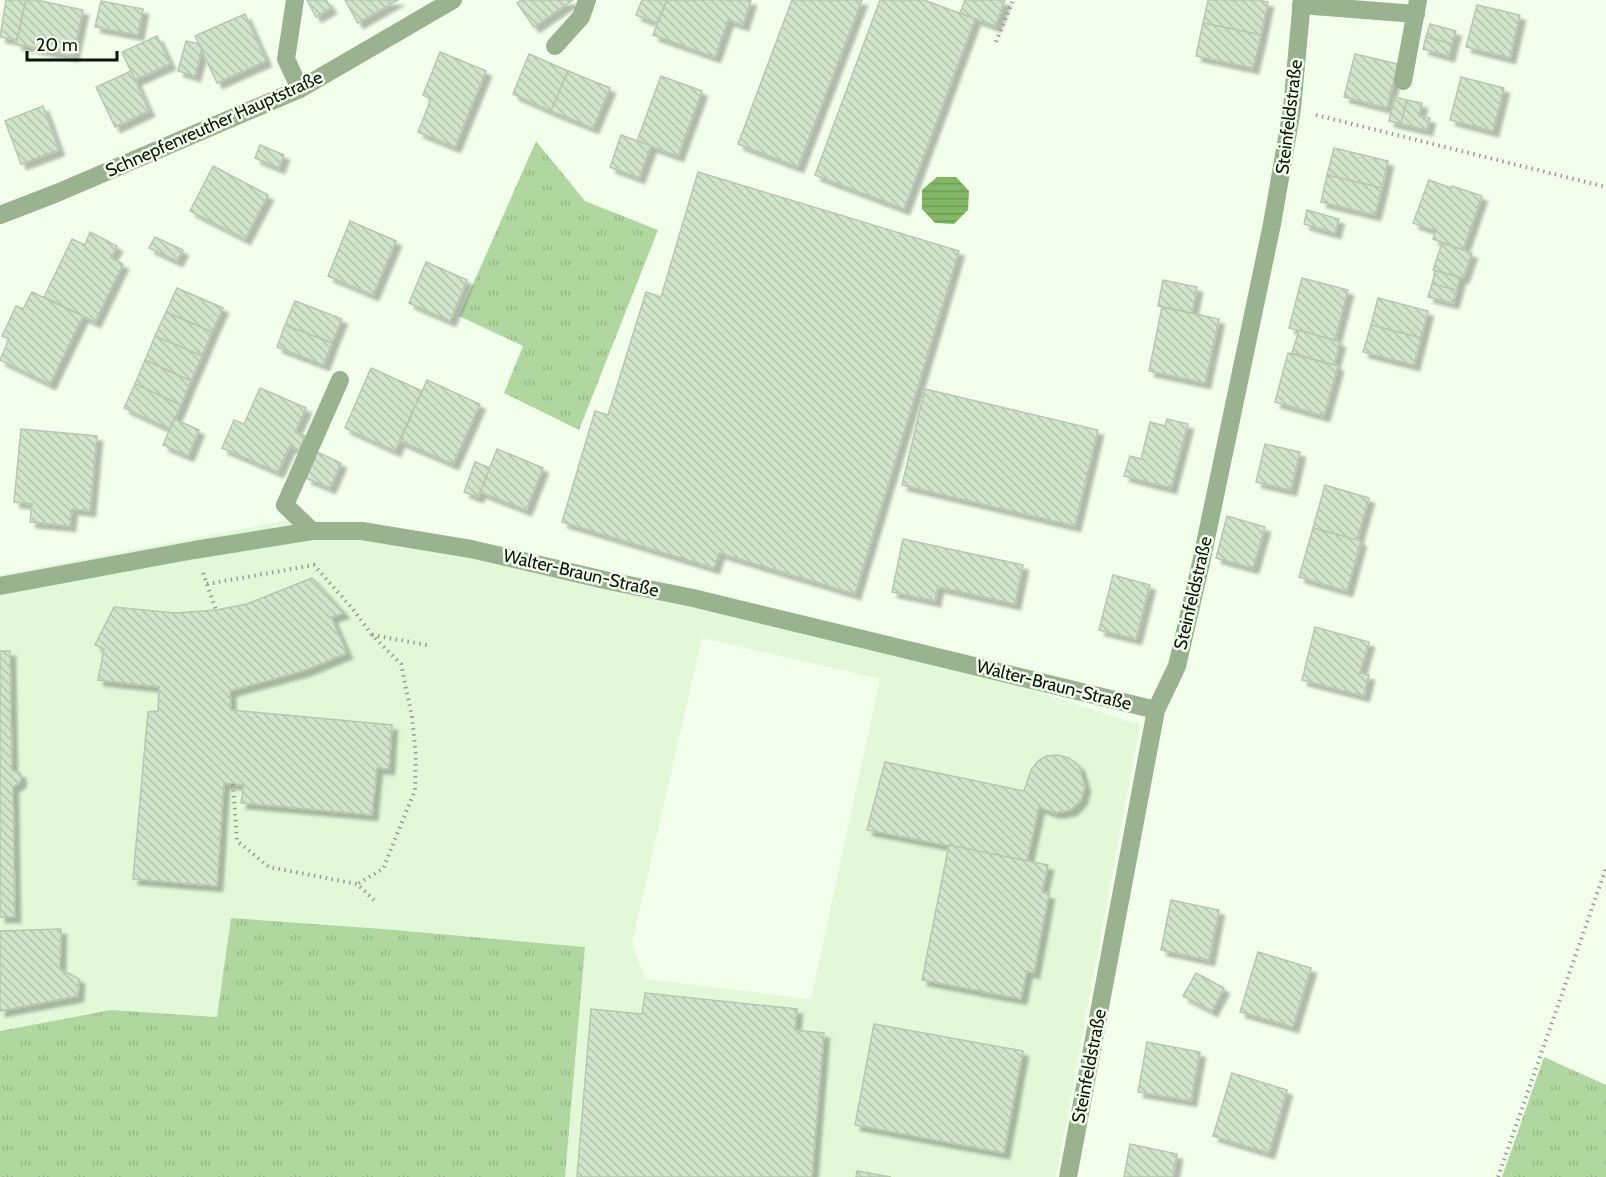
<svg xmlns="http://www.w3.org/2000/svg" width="1606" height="1177" viewBox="0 0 1606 1177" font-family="Cabin,sans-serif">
<defs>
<pattern id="grass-tufts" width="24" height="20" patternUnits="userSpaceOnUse" patternTransform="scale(1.5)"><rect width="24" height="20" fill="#b1d7a0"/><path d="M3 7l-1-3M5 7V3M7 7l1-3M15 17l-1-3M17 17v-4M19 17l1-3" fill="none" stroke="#97b889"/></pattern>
<pattern id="water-rules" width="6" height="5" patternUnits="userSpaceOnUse" patternTransform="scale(1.5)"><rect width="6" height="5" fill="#81b766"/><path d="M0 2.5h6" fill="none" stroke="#6e9c57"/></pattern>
<pattern id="building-back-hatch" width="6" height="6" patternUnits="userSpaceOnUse" patternTransform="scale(1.5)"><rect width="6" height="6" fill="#d3e4cc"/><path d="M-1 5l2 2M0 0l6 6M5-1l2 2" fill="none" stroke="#b4c3ae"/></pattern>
<filter id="shadow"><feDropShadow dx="5.5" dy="5.5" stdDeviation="1.5" flood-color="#0004"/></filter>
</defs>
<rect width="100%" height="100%" fill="#f1ffeb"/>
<path fill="#e2f8d9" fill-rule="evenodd" d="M295,519L850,631L1140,725L1056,1177H565L585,947L383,929L231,918L217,1017L111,1010L0,1031V575ZM702,638L880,679L811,999L645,979L632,943Z"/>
<g fill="url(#grass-tufts)">
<polygon points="536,141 585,201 658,230 579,430 504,393 523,346 459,316"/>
<polygon points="231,918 383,929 585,947 565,1177 0,1177 0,1031 111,1010 217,1017"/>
<polygon points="1544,1057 1606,1085 1606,1177 1502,1177"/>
</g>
<polygon fill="url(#water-rules)" points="937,177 956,177 969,191 968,210 954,224 935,223 922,209 922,190"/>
<g fill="url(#building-back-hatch)" stroke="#b7c7b0" stroke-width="1.5" filter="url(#shadow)">
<polygon points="6,0 26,0 17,40 0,37"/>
<polygon points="26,0 37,0 83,10 73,56 16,44"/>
<polygon points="307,0 326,0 331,8 316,17"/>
<polygon points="345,0 398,0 358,23"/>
<polygon points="522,0 573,0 534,27 517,3"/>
<polygon points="642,0 667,0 657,23 636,15"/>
<polygon points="667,0 751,0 743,25 728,20 715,57 653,35"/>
<polygon points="792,0 862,0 798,167 738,144"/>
<polygon points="880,0 924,0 975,19 904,209 815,175"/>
<polygon points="965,0 1005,0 995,26 960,13"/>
<polygon points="1208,0 1258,0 1268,2 1261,35 1203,23"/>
<polygon points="101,1 143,9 138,35 95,27"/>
<polygon points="1477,5 1520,15 1510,58 1466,47"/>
<polygon points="245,14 266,61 217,83 195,36"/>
<polygon points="1203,23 1261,35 1253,68 1196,56"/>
<polygon points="1430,24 1456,31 1452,44 1426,37"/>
<polygon points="157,36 170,64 135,80 122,52"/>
<polygon points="1426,37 1452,44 1449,56 1423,49"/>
<polygon points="186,41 200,44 202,49 195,76 178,71"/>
<polygon points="440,52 486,71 455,147 418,132 431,99 423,95"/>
<polygon points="529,54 568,71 551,111 513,94"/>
<polygon points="1355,54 1398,64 1387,108 1344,97"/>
<polygon points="131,71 149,111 115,127 96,87"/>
<polygon points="568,71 610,88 593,128 551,111"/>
<polygon points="661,76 702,91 678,156 637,141"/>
<polygon points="1461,77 1504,88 1493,131 1450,120"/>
<polygon points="1395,97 1407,100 1401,124 1389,121"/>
<polygon points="1407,100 1422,103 1419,116 1430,118 1427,130 1401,124"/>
<polygon points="43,106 59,150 21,164 5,121"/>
<polygon points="621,135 651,146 639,178 610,167"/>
<polygon points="260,145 284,155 279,168 255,158"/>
<polygon points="1334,148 1388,161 1382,188 1327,175"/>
<polygon points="213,166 268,195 245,239 190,211"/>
<polygon points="698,172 959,251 855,594 719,553 714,568 562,522 595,411 608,415 646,292 661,297"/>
<polygon points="1327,175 1382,188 1375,215 1321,202"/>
<polygon points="1429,180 1451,188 1452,186 1482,196 1463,250 1433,239 1436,231 1413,223"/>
<polygon points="1307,210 1339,219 1335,233 1304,224"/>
<polygon points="350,221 396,241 373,295 328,276"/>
<polygon points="90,232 117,246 111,258 123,264 95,322 44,297 72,239 85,245"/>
<polygon points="155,237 183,250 177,261 149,248"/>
<polygon points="1442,243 1472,253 1463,278 1433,270"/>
<polygon points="426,262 467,280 450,321 409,303"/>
<polygon points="1435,271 1460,277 1457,290 1432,284"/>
<polygon points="1302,278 1348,290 1335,340 1289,328"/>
<polygon points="1163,280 1197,287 1192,313 1158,306"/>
<polygon points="1432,284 1457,290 1453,303 1428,297"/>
<polygon points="177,288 223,308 212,332 166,312"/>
<polygon points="32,292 83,316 50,384 0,360 9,339 2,336 16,306 23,309"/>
<polygon points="1378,298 1428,311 1421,338 1371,325"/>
<polygon points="295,301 342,319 332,343 285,325"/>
<polygon points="1162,307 1219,319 1205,383 1149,371"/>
<polygon points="166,312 212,332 202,356 155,336"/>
<polygon points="285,325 332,343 324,365 277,347"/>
<polygon points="1371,325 1421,338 1414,365 1363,352"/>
<polygon points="1299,330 1340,342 1334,365 1292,353"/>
<polygon points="155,336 202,356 191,381 145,360"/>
<polygon points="1288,353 1338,366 1324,416 1275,402"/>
<polygon points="145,360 191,381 181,405 135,384"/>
<polygon points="371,368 422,391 395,451 345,428"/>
<polygon points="427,380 480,404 453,464 400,441"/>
<polygon points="135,384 181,405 170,429 124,408"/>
<polygon points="260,388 306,408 295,432 305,436 299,450 290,446 278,472 222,448 234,420 244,424"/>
<polygon points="925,389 1098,430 1075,526 902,485"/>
<polygon points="174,419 199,430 188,456 163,445"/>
<polygon points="1167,419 1188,424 1171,488 1124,476 1130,456 1141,459 1150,422 1165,426"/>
<polygon points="21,429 97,436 90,511 72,509 70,526 30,522 32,504 14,502"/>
<polygon points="1265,444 1300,452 1291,490 1256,482"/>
<polygon points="497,449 543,468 526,510 480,492"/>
<polygon points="317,452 341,463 330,488 306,478"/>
<polygon points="475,462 490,468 478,497 464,492"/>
<polygon points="1325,485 1369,498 1357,540 1313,528"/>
<polygon points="1227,516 1265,527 1253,568 1216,558"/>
<polygon points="1313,528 1361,541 1347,591 1299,577"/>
<polygon points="903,539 1023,565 1015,604 938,587 935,601 892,592"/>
<polygon points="1113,575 1150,585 1136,639 1099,630"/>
<polygon points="312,578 344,613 331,617 347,653 306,670 230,691 231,710 392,725 389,769 377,768 372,815 241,803 244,785 224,783 217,886 133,879 148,712 158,711 159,687 98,680 104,649 95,645 114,607 175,613 216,610 247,604"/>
<polygon points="1315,627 1369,642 1360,673 1369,675 1364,696 1302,680"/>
<polygon points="0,651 10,651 12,770 20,773 21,778 20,782 13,787 15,917 0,917"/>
<polygon points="1058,755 1069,758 1079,766 1085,787 1081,800 1071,810 1055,813 1039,807 1027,861 867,830 885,762 1024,791 1031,770 1038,761 1046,756"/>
<polygon points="949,845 1048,865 1042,892 1049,894 1034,973 1027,971 1021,999 922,980"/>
<polygon points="1171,900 1219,910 1209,960 1161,950"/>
<polygon points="61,929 60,969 79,979 78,996 0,1011 0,931"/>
<polygon points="1258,952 1311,968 1293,1027 1240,1012"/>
<polygon points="1196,973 1224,988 1212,1011 1183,996"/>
<polygon points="645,993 797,1009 795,1030 824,1033 812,1177 577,1177 591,1009 642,1014"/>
<polygon points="874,1024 1023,1051 1004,1153 855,1125"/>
<polygon points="1147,1042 1200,1052 1191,1101 1138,1092"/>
<polygon points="1232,1073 1287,1090 1269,1153 1213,1136"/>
<polygon points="1130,1144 1177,1154 1173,1177 1124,1177"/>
<polygon points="857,1171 891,1177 856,1177"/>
</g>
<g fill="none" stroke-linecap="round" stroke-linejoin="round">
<g stroke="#95a090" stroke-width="4" stroke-dasharray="1.5 4.5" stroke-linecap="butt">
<polyline points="996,42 1013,0"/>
<polyline points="1316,115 1606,187"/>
<polyline points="203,573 216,610"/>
<polyline points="207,584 314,565 352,608 372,635 401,664 412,717 416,756 415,790 383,869 357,884"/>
<polyline points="372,635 427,645"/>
<polyline points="233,784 237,841 269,867 357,884 374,900"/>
<polyline points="1498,1177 1606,868"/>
</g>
<g stroke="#9ab28f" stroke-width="18">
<polyline points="295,0 286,59 300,89"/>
<polyline points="1301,5 1416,14"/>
<polyline points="555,46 581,17 587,0"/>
<polyline points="1403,81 1418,0"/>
<polyline points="0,215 57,193 300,89 453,0"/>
<polyline points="312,531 285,505 340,380"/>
<polyline points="0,586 194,550 312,531 362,531 471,549 609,581 693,598 1156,710"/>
<polyline points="1068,1177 1156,710 1177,666 1201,563 1272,224 1292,109 1302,0"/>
</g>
</g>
<g text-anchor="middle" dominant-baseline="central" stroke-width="5" stroke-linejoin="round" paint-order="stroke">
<g font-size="18" fill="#0e140c" stroke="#f1ffeb">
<text transform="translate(1289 117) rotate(-83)">Steinfeldstraße</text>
<text transform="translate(214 124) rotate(-24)">Schnepfenreuther Hauptstraße</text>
<text transform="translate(581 573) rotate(13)">Walter-Braun-Straße</text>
<text transform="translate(1193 593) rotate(-77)">Steinfeldstraße</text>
<text transform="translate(1054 685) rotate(14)">Walter-Braun-Straße</text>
<text transform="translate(1089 1066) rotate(-79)">Steinfeldstraße</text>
</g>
</g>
<path d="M27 51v9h90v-9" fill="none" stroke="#0e140c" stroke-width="3"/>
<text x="36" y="51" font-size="18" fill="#0e140c" stroke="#f1ffeb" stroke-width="4.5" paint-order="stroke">20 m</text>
</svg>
